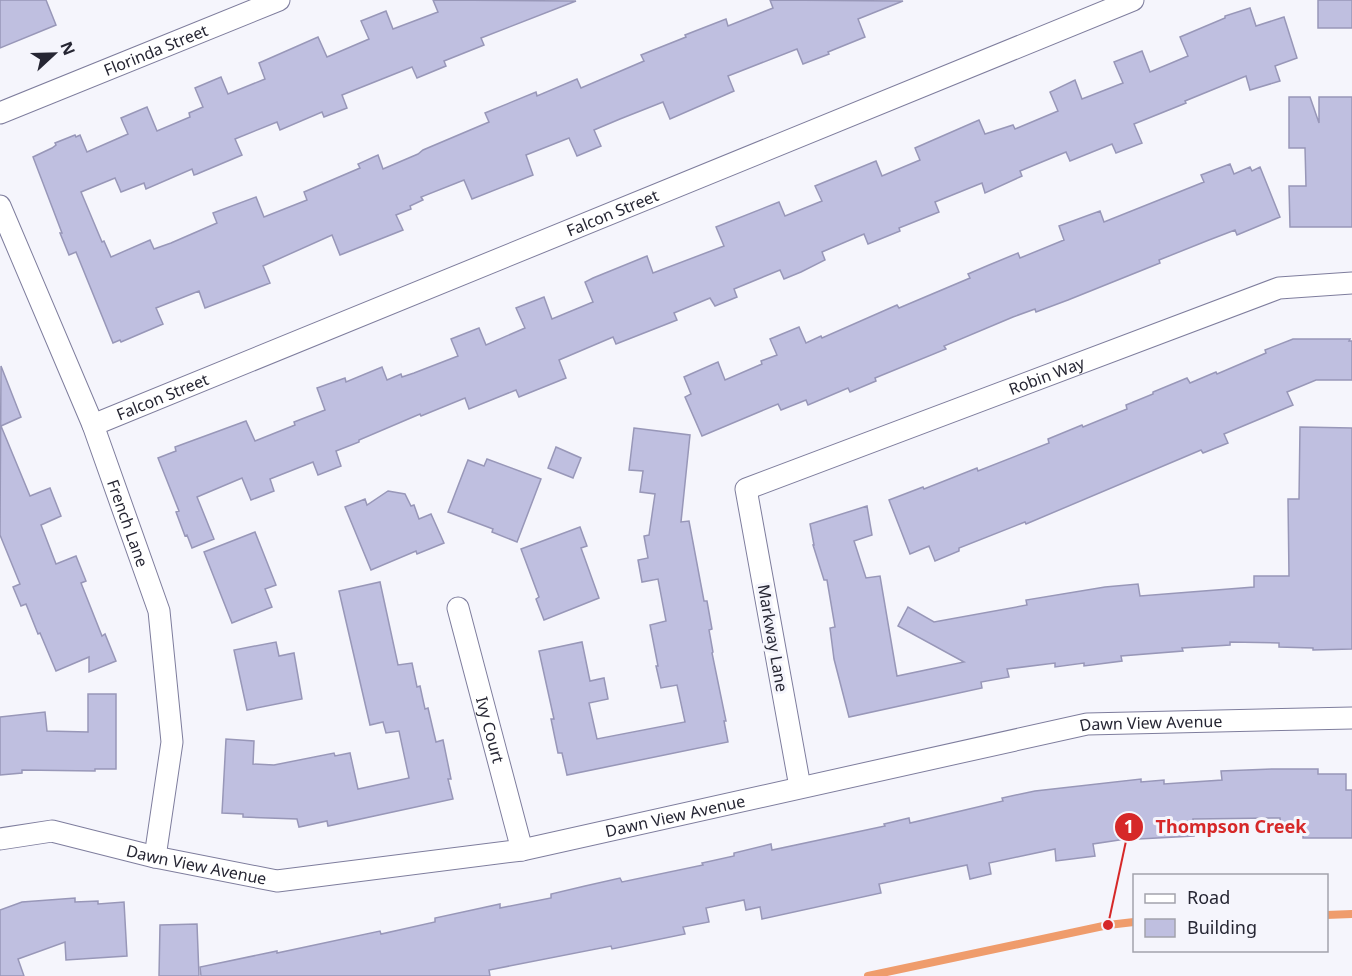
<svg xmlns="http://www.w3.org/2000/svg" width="1352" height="976" viewBox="0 0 1352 976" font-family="'Noto Sans',sans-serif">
<rect width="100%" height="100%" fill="#f5f5fc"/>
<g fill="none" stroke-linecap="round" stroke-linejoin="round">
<g stroke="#ef9c6c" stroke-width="8">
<polyline points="1326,915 1352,914"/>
<polyline points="868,976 1108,925 1134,922"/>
</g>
</g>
<g fill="#bfbfe0" stroke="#9897b8" stroke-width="1.5">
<polygon points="0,0 46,0 56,25 0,48"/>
<polygon points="433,0 576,1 481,38 484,45 444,61 446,66 417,78 412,67 342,95 347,108 324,117 322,112 280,130 277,122 235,139 242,155 197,174 194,175 192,169 146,189 144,183 121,192 115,178 81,192 102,242 104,241 111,257 150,240 154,249 171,243 217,223 213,213 256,197 264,217 307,200 304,192 360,168 358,164 378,155 383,169 418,154 423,150 489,122 485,113 536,92 537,96 577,79 581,88 644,61 641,55 686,37 685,35 726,19 728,26 773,8 770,0 903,1 858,19 865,37 828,52 829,54 803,64 797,49 728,76 734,91 670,119 663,102 620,119 594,130 601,146 577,156 569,138 526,155 533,175 472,199 464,180 421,197 423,200 410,206 411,209 396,215 403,230 340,255 332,235 263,266 270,283 205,308 199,291 156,308 163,324 121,342 120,340 113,343 76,252 69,255 60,233 62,233 33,157 52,148 56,145 55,143 75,135 76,137 80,135 87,152 128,134 121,118 147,107 157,131 190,117 189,113 203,107 195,88 221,77 228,94 265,79 259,63 318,37 327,57 369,39 361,21 386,11 393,29 438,12"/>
<rect x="1318" y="0" width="34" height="28"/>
<polygon points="1250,8 1256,26 1284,17 1297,58 1275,66 1280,81 1250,90 1246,76 1185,101 1186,103 1134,124 1142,143 1116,153 1112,144 1070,161 1066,152 1020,171 1022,176 985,193 982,183 977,185 935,202 939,212 899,228 900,231 868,244 864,234 822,252 825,260 801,272 784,279 780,270 734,289 737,297 715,306 710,298 674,313 677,320 616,344 613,337 559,360 566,378 519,397 516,390 469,409 465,398 421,416 420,414 359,440 359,442 336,451 341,466 318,475 313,462 270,479 274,491 251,500 242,478 197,497 214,539 192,548 187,535 185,536 176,512 179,511 158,458 176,451 175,447 246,421 255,441 295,425 294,422 325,410 317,388 345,378 346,382 382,367 387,380 401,374 402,377 414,373 458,356 451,339 479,328 486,345 525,328 516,308 544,297 552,319 593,302 585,282 593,278 647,256 653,273 724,246 716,227 779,202 785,216 822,201 815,186 876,161 882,176 920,160 915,148 979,120 985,134 1013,125 1015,129 1058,111 1050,92 1075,80 1082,99 1123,83 1114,62 1142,51 1150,72 1188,56 1180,37 1225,18 1225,16"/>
<polygon points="1289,97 1310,97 1319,123 1319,97 1352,97 1352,227 1290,227 1289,186 1306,186 1305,148 1289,148"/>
<polygon points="1230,164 1234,174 1250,167 1252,171 1260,167 1280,217 1237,235 1235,230 1209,240 1159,260 1160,263 1068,300 1036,312 1035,309 1013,317 944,346 946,349 875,378 876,381 850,392 848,388 808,405 806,400 781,410 778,404 702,436 685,397 691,394 684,377 718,362 725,380 762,364 761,361 777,355 770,339 799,327 806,343 821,336 822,338 897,305 899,308 970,278 968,274 989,265 1018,253 1020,258 1064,240 1059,226 1100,211 1104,222 1204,182 1201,175"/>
<polygon points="1293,339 1350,339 1349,341 1352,341 1352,380 1316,380 1287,392 1293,405 1224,434 1228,443 1203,453 1201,450 1026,524 1025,522 959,548 959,551 935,561 929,546 910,554 889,500 923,487 924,489 977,468 978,471 1049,443 1048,439 1082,425 1083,427 1127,409 1126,405 1153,394 1153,392 1187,378 1190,383 1216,372 1217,374 1266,353 1265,350"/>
<polygon points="1,366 21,417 1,426 30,496 50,488 61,516 41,525 56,564 76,556 86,581 81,583 102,636 105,634 116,661 89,672 89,657 56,671 40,633 38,634 26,604 21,606 13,587 20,584 0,535"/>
<polygon points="1300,427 1352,428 1352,649 1313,650 1313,648 1279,647 1279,643 1230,642 1230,645 1182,648 1183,651 1121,656 1122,661 1084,666 1084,663 1055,667 1055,663 1007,669 1009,677 981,682 982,688 849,717 834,659 830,628 835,627 827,580 824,580 813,545 814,545 810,524 867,506 872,535 854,541 866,578 880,576 897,676 964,662 898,626 908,607 934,622 1027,605 1026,600 1105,587 1138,584 1140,596 1254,587 1254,576 1289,576 1288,499 1299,499"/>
<polygon points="634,428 690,435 681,522 689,521 704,601 707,601 712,629 709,630 713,652 712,653 726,721 724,721 728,742 567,775 562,753 558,753 551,719 554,719 539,651 582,642 590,681 604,678 608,699 589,703 597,739 685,722 677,685 661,688 656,666 658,666 650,625 666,621 658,579 642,582 638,560 648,558 644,536 649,535 655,494 640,492 643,471 629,470"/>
<polygon points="556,447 581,458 573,478 548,468"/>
<polygon points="487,459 541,479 517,542 492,532 493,529 448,512 468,460 484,466"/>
<polygon points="388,491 405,494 411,506 414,505 419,519 431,514 444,543 417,554 416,551 371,570 345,507 365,499 367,505"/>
<polygon points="580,527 587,546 581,548 599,598 544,620 536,599 539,597 521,549"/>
<polygon points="255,532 276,585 265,589 272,607 232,623 204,552"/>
<polygon points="380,582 398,665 412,663 417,687 420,686 425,709 428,708 436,742 443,740 451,779 448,779 453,799 328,826 327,821 299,827 297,819 243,817 243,814 222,813 226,739 254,741 253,764 274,765 334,753 335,756 350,753 358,789 409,778 399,731 386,733 383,722 370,725 339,591"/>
<polygon points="276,642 279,656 294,653 302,699 247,710 234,650"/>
<polygon points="88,694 116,694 116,769 95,769 95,771 22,770 22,773 0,775 0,717 45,712 47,731 88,732"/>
<polygon points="1272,769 1318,769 1318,774 1346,774 1346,790 1352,790 1352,838 1303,838 1303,828 1281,828 1280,818 1193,819 1194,836 1139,839 1139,837 1093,844 1095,856 1056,861 1055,849 989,863 991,874 970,879 967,865 879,884 881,893 762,919 760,907 746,910 744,900 706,908 709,922 683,927 685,934 612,949 611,946 489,970 490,976 201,976 200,967 277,951 277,953 380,931 381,934 435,922 435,918 500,904 500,908 551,898 551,894 585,886 620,878 622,882 703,865 702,863 734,856 734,853 771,844 772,850 885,826 884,824 909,818 910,823 1003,801 1002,798 1035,791 1141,779 1141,782 1164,780 1164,784 1222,780 1221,771"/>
<polygon points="75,898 75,902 98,901 98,904 124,902 127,956 66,960 65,942 18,959 24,976 0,976 0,910 22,902"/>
<polygon points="197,924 199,976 159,976 160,925"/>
</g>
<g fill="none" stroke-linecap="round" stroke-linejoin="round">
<g stroke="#7e7d9d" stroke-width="23">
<g id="minor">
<path id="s1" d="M0,113L279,0"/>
<path id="s2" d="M0,206L93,425L159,611L172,742L155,857"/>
<path id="s3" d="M93,425L1133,0"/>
<path id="s4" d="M458,608L522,850"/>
<path id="s5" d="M800,787L746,489L1279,288L1352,283"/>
<path id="s6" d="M0,839L52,831L155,857L277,881L522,850L1087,724L1352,718"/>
</g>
</g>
<use href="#minor" stroke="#fff" stroke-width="21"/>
</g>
<g text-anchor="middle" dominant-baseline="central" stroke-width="6" stroke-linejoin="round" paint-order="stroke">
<g font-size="16" fill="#262633" stroke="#f5f5fc">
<text stroke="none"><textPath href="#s1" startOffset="168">Florinda Street</textPath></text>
<text stroke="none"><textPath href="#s3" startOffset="561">Falcon Street</textPath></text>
<text stroke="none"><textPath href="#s5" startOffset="624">Robin Way</textPath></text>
<text stroke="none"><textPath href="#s3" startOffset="75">Falcon Street</textPath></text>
<text stroke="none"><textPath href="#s2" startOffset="342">French Lane</textPath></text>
<text transform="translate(773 638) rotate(80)">Markway Lane</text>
<text stroke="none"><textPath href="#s6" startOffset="1173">Dawn View Avenue</textPath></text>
<text stroke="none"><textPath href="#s4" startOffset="126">Ivy Court</textPath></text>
<text stroke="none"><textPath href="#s6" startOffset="687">Dawn View Avenue</textPath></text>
<text stroke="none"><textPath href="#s6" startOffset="201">Dawn View Avenue</textPath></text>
</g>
</g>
<path fill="none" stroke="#d62828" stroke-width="2" d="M1108 925L1129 827"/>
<g fill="#d62828" stroke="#f5f5fc" stroke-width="2">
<circle cx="1108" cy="925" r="6"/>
<circle cx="1129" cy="827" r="15"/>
</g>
<g font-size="18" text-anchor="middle" font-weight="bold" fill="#fff">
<text x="1129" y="833">1</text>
</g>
<g font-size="18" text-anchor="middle" font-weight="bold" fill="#d62828" stroke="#f5f5fc" stroke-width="6" stroke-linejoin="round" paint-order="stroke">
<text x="1231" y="833">Thompson Creek</text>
</g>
<rect x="1133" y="874" width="195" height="78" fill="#f5f5fc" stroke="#a2a2ac" stroke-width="1.5"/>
<rect x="1145" y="894" width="30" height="9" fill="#ffffff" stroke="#a2a2ac" stroke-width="1.5"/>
<text x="1187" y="904" font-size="18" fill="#262633">Road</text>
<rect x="1145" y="919" width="30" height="18" fill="#bfbfe0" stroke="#a2a2ac" stroke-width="1.5"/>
<text x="1187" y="934" font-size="18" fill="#262633">Building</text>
<g transform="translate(54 54) rotate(68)" stroke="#f5f5fc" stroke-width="4.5" paint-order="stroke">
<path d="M0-4.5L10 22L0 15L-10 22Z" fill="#262633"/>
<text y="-9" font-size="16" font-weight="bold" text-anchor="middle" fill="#262633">N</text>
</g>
</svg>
